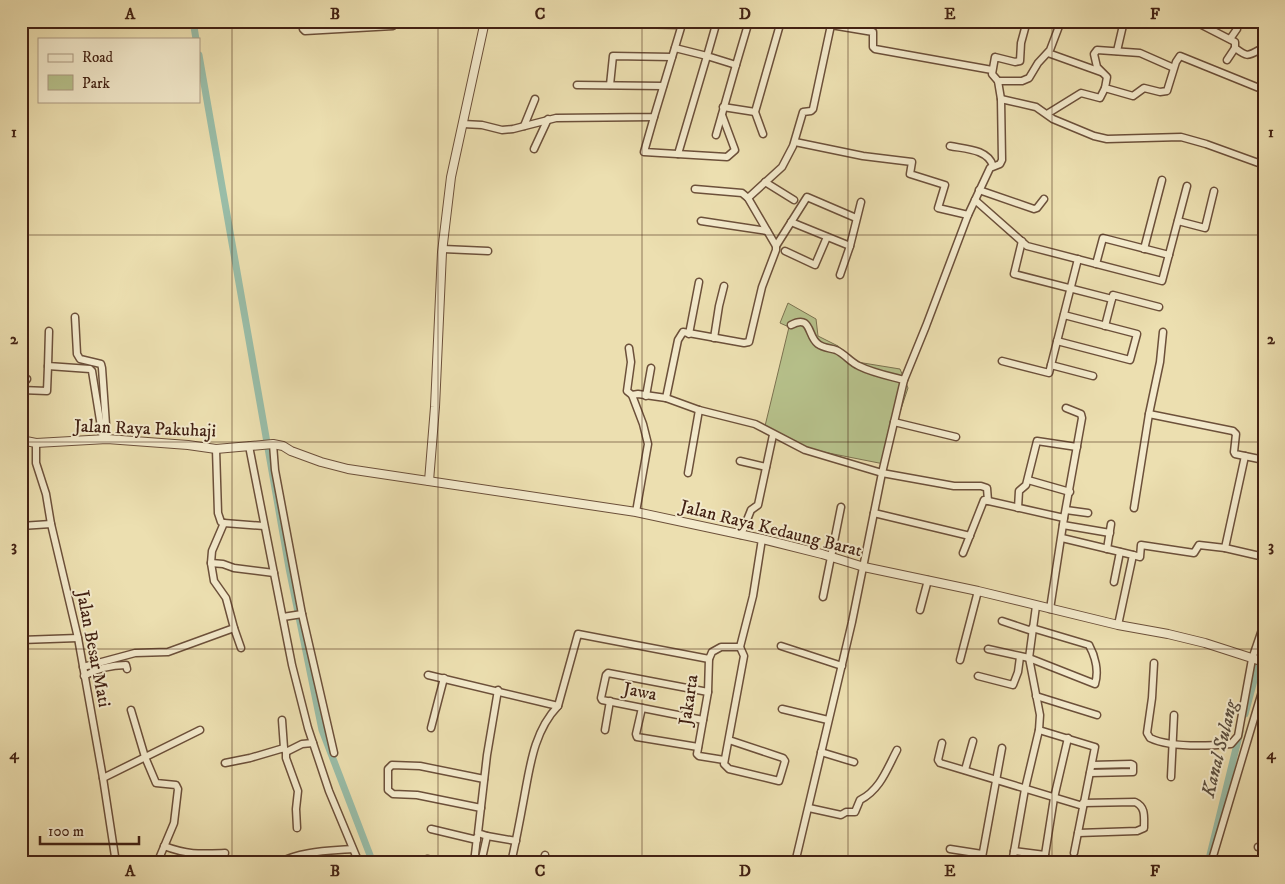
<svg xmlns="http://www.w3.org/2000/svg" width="1285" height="884" viewBox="0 0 1285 884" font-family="'IM FELL DW Pica',serif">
<rect width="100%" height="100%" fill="#ecdfb0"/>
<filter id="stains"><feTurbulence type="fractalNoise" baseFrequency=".004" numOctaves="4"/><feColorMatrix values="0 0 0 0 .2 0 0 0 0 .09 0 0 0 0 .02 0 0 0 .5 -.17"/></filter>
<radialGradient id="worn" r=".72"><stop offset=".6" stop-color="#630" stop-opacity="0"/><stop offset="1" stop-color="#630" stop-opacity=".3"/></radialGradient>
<polygon fill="#b7c28c" stroke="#7c7250" points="788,303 816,319 818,336 838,346 857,362 900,369 908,388 900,412 893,415 884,464 803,448 765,426 789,327 780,323"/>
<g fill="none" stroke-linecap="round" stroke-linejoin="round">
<g stroke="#99bda8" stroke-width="7">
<polyline points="193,21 196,39"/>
<polyline points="199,55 289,568 322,730 373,863"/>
<polyline points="1245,714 1264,643"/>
<polyline points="1208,863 1240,732"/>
</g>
<g stroke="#6c503a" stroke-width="9">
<g id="minor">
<polyline points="302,21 303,29 305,31 393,26 396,21"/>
<polyline points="485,21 510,23 514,21"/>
<polyline points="717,21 707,56 736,65 749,21"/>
<polyline points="809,21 810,23 831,25"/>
<polyline points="1029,21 1037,21"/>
<path d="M1194,21L1235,42V48C1246,56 1247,57 1259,50L1264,51"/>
<polyline points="631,24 682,25"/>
<polyline points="1230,39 1237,29 1236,21"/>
<polyline points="675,48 707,56 678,154"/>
<polyline points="1117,51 1124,21"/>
<polyline points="1048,53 1101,72"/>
<polyline points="1227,60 1235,48"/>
<polyline points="1174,68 1140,53 1097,50 1094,54 1097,67 1107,77 1105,88 1133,96 1144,88 1160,92 1167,91 1176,62 1180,56 1264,90"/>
<polyline points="998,81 1022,81 1029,78 1038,63 1050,50 1061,21"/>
<polyline points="577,85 663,86"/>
<polyline points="610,85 613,56 672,57"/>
<polyline points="1001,99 1036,107 1053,119 1094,136 1107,139 1181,137 1206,144 1264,165"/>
<polyline points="723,107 755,112"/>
<polyline points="1047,114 1081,93 1100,98 1105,88"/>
<polyline points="654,117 644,152 727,157 735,150 722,115"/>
<polyline points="463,124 482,125 502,130 513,129 556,118 654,117 683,21"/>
<polyline points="524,126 535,99"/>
<polyline points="763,134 755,112 781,21"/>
<polyline points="716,135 736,65"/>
<polyline points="795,142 863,156 912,162 910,174 945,185 938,208 968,215"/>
<path d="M950,146C965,149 988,149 993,166"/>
<polyline points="534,149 548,119"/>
<polyline points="765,182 794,200"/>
<polyline points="979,190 1034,209 1037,208 1044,199"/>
<polyline points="748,198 782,167 793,146 803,112 811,111 813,109 831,25 873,32 873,47 875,49 992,70"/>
<polyline points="975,200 1027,246 1162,281 1187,186"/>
<polyline points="701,221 767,231"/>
<polyline points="1178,221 1205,228 1214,191"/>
<polyline points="791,222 850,246"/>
<polyline points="1022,241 1014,274 1112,299"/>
<polyline points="776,246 807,197 856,218"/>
<polyline points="443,249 488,251"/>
<polyline points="1144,249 1162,180"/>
<polyline points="785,251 815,265 827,237"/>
<polyline points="1096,264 1103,238 1169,255"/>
<polyline points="840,275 850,246 861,202"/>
<polyline points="75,317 77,354 80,359 101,364 102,368 107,439"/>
<path d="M791,325C812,314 807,336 818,344C823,348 830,348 836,350C845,354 850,362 859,366C873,373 889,376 904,380"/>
<polyline points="1105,326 1113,295 1159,307"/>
<polyline points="49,331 48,366 90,369 92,371 103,439"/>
<polyline points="689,334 699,282"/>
<polyline points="714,338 719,306 724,286"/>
<polyline points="1057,341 1130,360 1137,334 1064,315"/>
<polyline points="629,348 631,362 627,391 632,395 643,424 648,444 636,512"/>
<polyline points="1002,361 1049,373 1078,259"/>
<polyline points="1051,365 1093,376"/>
<polyline points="21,386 27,379"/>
<polyline points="21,390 47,391 48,366"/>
<polyline points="632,395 638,394 666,398 699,410 755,424 805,450 882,473 954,486 981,486 987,488 988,501"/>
<polyline points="646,396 651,368"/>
<polyline points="666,398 678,340 683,332 744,343 749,342 762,287 776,250 776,246 748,198 742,193 695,189"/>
<polyline points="1149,414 1233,431 1236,434 1234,452 1235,454 1264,460"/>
<polyline points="894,422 956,437"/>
<polyline points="36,443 36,463 46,494 51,524 78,638 103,778 116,863"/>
<polyline points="273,444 275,470 302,614 334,753"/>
<polyline points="249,446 292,665 308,728 329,791 359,863"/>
<polyline points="216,449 218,513 221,522 224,523"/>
<polyline points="740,461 766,467"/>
<polyline points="688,473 699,410"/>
<polyline points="1028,480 1070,492"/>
<polyline points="1018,508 1019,491 1026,485 1037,441 1077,447"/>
<polyline points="1134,508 1149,414 1160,362 1163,332"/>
<polyline points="1066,510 1088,513"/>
<polyline points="874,513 970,536"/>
<polyline points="1063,525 1110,533"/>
<polyline points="21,526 51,524"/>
<polyline points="741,535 751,510 758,505 773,435"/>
<polyline points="1062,538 1133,555 1118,625"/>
<polyline points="1225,548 1245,456"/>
<polyline points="1107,549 1111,524"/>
<polyline points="963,553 984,500 1064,518"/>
<polyline points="1133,555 1140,557 1141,545 1194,553 1199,545 1225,548 1264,557"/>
<polyline points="211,563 223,564 234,568 274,573"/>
<polyline points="1114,582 1120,552"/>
<polyline points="823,597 841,507"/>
<polyline points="1050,609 1064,518 1082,418 1081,414 1066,408"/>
<polyline points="920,610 928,580"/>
<polyline points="283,617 302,614"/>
<polyline points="1002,621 1032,631"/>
<polyline points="234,628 241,648"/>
<polyline points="21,640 78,638"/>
<polyline points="781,646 842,666"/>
<path d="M988,649L1029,658L1095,684C1099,671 1095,656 1089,645L1032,628"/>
<polyline points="960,660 978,591"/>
<path d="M1154,663L1152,698L1147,733L1150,738C1171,748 1208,746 1231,744L1238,736L1252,659L1264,624"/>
<polyline points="83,667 135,653 168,652 234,628 226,598 214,581 211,563 212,551 224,523 264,526"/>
<polyline points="428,675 558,706"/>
<path d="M84,676C98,668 110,665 126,665L127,669"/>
<polyline points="978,676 1013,685 1018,672 1020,657"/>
<polyline points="1036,696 1097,715"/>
<polyline points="642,708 636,734 637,737 698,747"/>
<polyline points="782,709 828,720"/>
<polyline points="131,710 145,757 156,783 176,785 178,789 174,823 158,861"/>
<polyline points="282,720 284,748"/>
<polyline points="703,720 602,700 601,698 606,675 608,673 708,692"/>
<polyline points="431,728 444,678"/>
<polyline points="605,730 610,701"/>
<polyline points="1039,730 1095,747 1074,853"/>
<polyline points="729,740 783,758 785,761 779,781 729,769 724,764 744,656 740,647 753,596 762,539"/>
<polyline points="942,743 938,760 940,763 1083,806"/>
<polyline points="286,752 286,758 298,791 296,809 297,828"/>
<polyline points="821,752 854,762"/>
<polyline points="724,760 699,756 697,754 708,692 709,659 712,652 721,647 740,647"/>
<polyline points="225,763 250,758 284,748 286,752 302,744 313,743"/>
<polyline points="965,770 973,741"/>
<polyline points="1090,773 1133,772 1133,765 1131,764 1092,765"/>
<polyline points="1171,777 1174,715"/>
<polyline points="103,778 200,730"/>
<polyline points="481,808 417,795 393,794 388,790 388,769 392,765 420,766 484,779"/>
<path d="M809,808L841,815L846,812H855L860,800C880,790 887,769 897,750"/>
<polyline points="431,829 477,840"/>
<path d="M1078,833L1137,831L1144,828C1144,817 1146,807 1135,802L1083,803"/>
<polyline points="487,836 516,841"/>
<path d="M164,846C188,855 200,854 225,853"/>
<polyline points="1258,847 1264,847"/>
<polyline points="950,849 982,854"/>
<polyline points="1014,851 1045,855"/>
<polyline points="427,859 444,863"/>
<polyline points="1044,861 1054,798 1068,738"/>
<path d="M278,863C301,851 327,851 352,849"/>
<polyline points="474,863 477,837"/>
<polyline points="481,863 487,836 478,833 487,755 498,690"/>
<path d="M511,863C516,841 520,820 524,798C530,766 534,731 558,706L578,634L709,659"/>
<polyline points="543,863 545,855"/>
<polyline points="795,863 852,622 882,473 904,380 926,326 968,215 990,168 1000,164 1002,160 1001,99 998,81 992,74 995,57 1015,62 1020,61 1021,43 1027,21"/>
<polyline points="981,863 1002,748"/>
<polyline points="1012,863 1025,789 1039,730 1040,715 1029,658 1036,606"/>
<polyline points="1211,863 1264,685"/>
</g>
</g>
<g stroke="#6c503a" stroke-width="10">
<g id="tertiary">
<polyline points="21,440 36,443 107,439 188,445 216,449 273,444 283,446 291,451 321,462 348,469 636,512 762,539 822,554 864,567 978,591 1118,625 1168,634 1205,643 1264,662"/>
<polyline points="429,481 435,407 442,252 451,177 485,21"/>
</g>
</g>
<use href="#minor" stroke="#f3eacc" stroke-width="6"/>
<use href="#tertiary" stroke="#f3eacc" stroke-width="8"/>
</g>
<path fill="none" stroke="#422113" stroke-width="1" stroke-opacity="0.55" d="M232,21V863M438,21V863M642,21V863M848,21V863M1052,21V863M21,235H1264M21,442H1264M21,649H1264"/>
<g text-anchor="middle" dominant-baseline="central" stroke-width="4" stroke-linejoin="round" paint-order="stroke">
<g font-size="18" fill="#422113" stroke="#f3eacc">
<text transform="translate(145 429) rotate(2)">Jalan Raya Pakuhaji</text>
<text transform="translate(771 529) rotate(14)">Jalan Raya Kedaung Barat</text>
<text transform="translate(93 649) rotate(79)">Jalan Besar Mati</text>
<text transform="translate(640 692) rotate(11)">Jawa</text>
<text transform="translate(689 700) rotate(-82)">Jakarta</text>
</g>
<g font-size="19" font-style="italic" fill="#5c5040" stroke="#f3eacc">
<text transform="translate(1220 749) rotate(-76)">Kanal Sulang</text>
</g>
</g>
<rect width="1285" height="884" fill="none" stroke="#ecdfb0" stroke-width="55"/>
<rect x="38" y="38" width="162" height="65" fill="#f3eacc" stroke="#ac9a82"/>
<rect x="48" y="54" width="25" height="8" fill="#f3eacc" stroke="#ac9a82"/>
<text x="82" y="62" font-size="15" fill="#422113">Road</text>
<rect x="48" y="75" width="25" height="15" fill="#b7c28c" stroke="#ac9a82"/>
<text x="82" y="88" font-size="15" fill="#422113">Park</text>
<path d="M40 836v8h99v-8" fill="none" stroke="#422113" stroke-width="2.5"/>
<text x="48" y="836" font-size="15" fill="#422113" stroke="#f3eacc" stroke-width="4" paint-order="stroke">100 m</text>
<rect x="28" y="28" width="1230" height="828" fill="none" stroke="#422113" stroke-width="2"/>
<g font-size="16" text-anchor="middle" font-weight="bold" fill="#422113">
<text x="130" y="19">A</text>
<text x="335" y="19">B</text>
<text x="540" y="19">C</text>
<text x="745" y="19">D</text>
<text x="950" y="19">E</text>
<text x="1155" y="19">F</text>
<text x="14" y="137">1</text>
<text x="1271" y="137">1</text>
<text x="14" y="344">2</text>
<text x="1271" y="344">2</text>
<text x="14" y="551">3</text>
<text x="1271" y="551">3</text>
<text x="14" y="759">4</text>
<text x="1271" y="759">4</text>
<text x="130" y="876">A</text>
<text x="335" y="876">B</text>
<text x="540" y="876">C</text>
<text x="745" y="876">D</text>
<text x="950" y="876">E</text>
<text x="1155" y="876">F</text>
</g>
<rect width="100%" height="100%" filter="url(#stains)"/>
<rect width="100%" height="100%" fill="url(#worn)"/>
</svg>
